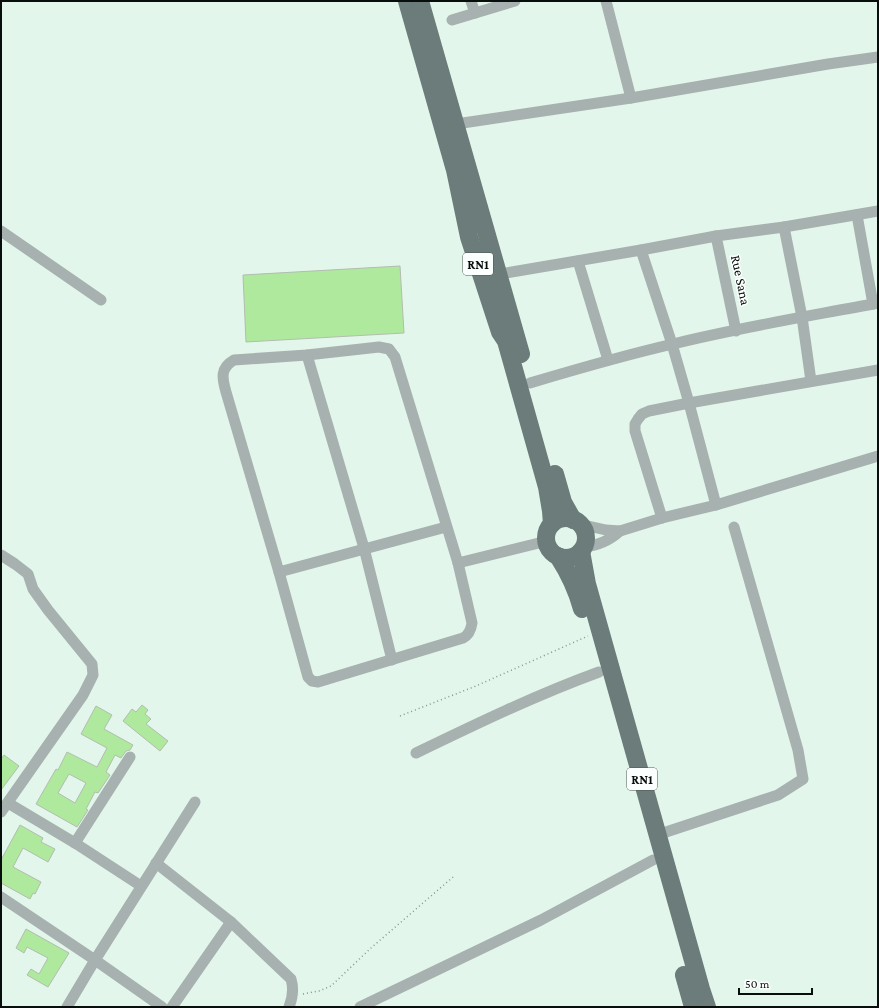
<svg xmlns="http://www.w3.org/2000/svg" width="879" height="1008" viewBox="0 0 879 1008" font-family="'Crimson Pro',serif">
<rect width="100%" height="100%" fill="#e3f6ec"/>
<g fill="#afe99e" stroke="#b2bdaf" fill-rule="evenodd">
<polygon points="400,266 404,333 246,342 243,275"/>
<polygon points="142,705 148,710 145,714 151,719 146,724 168,741 160,751 123,721 132,709 136,712"/>
<path d="M96,706L112,715L104,729L133,745L130,750L126,751L121,758L115,755L106,772L110,775L98,793L95,792L86,809L88,810L77,827L36,804L56,769L58,770L67,752L97,767L107,748L81,734ZM69,774L86,783L75,803L58,793Z"/>
<polygon points="4,755 19,766 1,790 1,759"/>
<polygon points="20,825 43,838 41,842 55,849 48,862 23,848 13,867 41,882 35,894 33,893 30,899 1,883 1,860"/>
<polygon points="26,929 69,953 48,987 27,975 31,969 39,974 48,958 27,947 24,953 16,948"/>
</g>
<g fill="none" stroke-linecap="round" stroke-linejoin="round">
<g stroke="#88968e" stroke-width="1.5" stroke-dasharray="1 3" stroke-linecap="butt">
<polyline points="400,716 476,686 588,636"/>
<polyline points="303,994 319,991 331,986 371,948 453,877"/>
</g>
<g stroke="#a7b1b0" stroke-width="11">
<polyline points="471,1 475,13"/>
<polyline points="606,1 631,98"/>
<polyline points="452,20 515,1"/>
<polyline points="456,124 631,98 828,64 878,57"/>
<polyline points="857,215 873,304"/>
<polyline points="784,227 802,317 811,381"/>
<polyline points="1,231 101,300"/>
<polyline points="716,236 736,331"/>
<polyline points="641,250 672,344 689,403 716,505"/>
<polyline points="578,261 608,360"/>
<polyline points="494,275 641,250 716,236 784,227 878,211"/>
<path d="M379,347L389,349L395,357L458,563L472,623C471,630 469,635 463,638L318,682L312,681L308,677L279,572L226,392C222,378 220,368 234,360L307,355Z"/>
<polyline points="307,355 364,548 392,660"/>
<path d="M530,383C577,369 625,355 673,344C741,327 810,316 878,303"/>
<polyline points="662,518 635,431 635,424 638,419 642,414 649,411 689,403 878,370"/>
<polyline points="579,524 606,530 620,531 662,518 716,505 878,456"/>
<path d="M583,547C598,546 609,541 620,531"/>
<polyline points="1,555 15,564 28,574 33,589 48,610 92,664 93,675 83,695 1,812"/>
<polyline points="458,563 547,541"/>
<polyline points="279,572 446,527"/>
<path d="M416,753C476,724 536,695 599,672"/>
<polyline points="8,803 75,843 141,886"/>
<polyline points="657,835 778,795 803,779 798,750 734,527"/>
<polyline points="75,843 130,757"/>
<path d="M156,863L231,922L291,979C294,989 293,997 289,1007"/>
<polyline points="1,897 95,960 162,1007"/>
<polyline points="67,1007 95,960 195,802"/>
<polyline points="172,1007 231,922"/>
<polyline points="360,1007 541,920 653,860"/>
</g>
<g stroke="#6b7c7a" stroke-width="18">
<polyline points="407,1 455,170 469,237 500,332 506,341 547,487 551,511 552,524"/>
<polyline points="420,1 521,354"/>
<polyline points="555,474 563,502 573,520"/>
<circle cx="566" cy="538" r="20"/>
<polyline points="581,551 587,584 701,989 707,1007"/>
<path d="M558,556C569,573 577,590 582,609"/>
<polyline points="684,975 693,1007"/>
</g>
</g>
<g text-anchor="middle" dominant-baseline="central" stroke-width="3" stroke-linejoin="round" paint-order="stroke">
<g fill="#fbfffd" stroke="#515654" stroke-width="1">
<rect x="463" y="253" width="30" height="22" rx="3"/>
<rect x="627" y="768" width="30" height="22" rx="3"/>
</g>
<g font-size="13" font-weight="bold" fill="#080e0b">
<text x="478" y="264">RN1</text>
<text x="642" y="779">RN1</text>
</g>
<g font-size="14" fill="#080e0b" stroke="#fbfffd">
<text transform="translate(741 280) rotate(78)">Rue Sana</text>
</g>
</g>
<rect width="879" height="1008" fill="none" stroke="#080e0b" stroke-width="4"/>
<path d="M739 988v6h73v-6" fill="none" stroke="#080e0b" stroke-width="2"/>
<text x="745" y="988" font-size="12" fill="#080e0b" stroke="#fbfffd" stroke-width="3" paint-order="stroke">50 m</text>
</svg>
